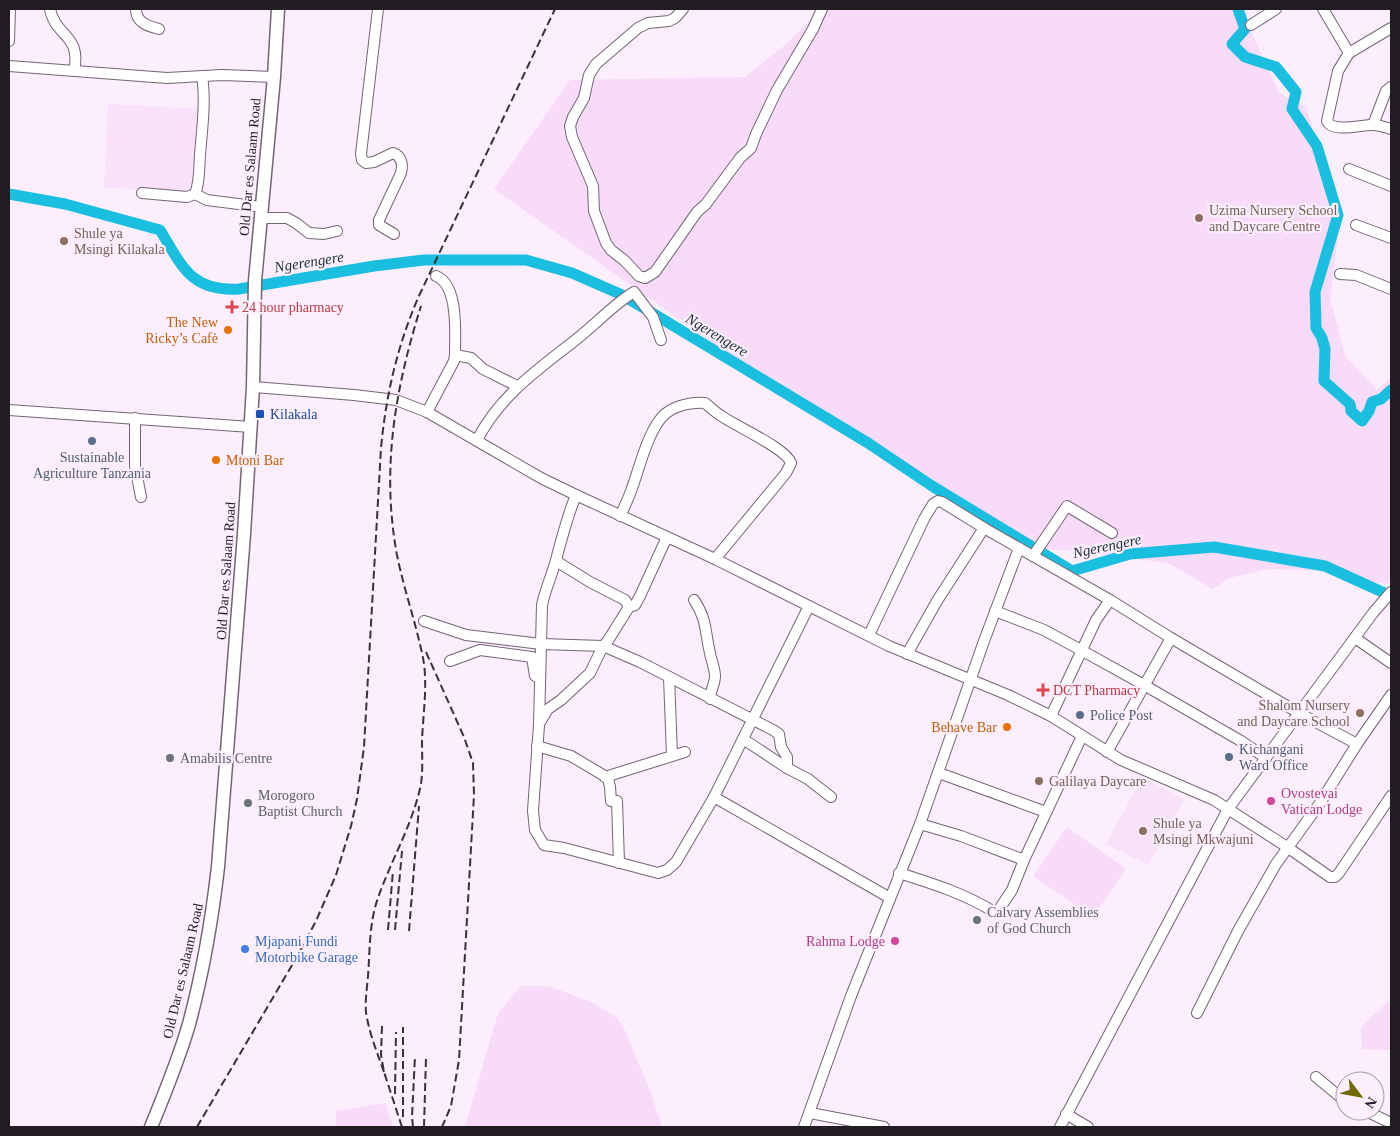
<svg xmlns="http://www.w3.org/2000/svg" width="1400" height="1136" viewBox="0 0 1400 1136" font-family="'Times New Roman',serif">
<rect width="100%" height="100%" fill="#fceefd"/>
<g fill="#f9e1fa">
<polygon points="108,104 200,109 192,191 104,188"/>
<polygon points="1142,778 1184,799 1148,865 1106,844"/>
</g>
<g fill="#f7dbf9">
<polygon points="821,9 1241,9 1279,93 1306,107 1341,216 1330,298 1345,356 1377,390 1391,378 1391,579 1388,584 1371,582 1335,571 1270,569 1229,578 1213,589 1168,563 1074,551 1014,547 780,390 494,189 570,80 745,77 784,46"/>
<polygon points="1067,827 1126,869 1093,917 1033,876"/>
<polygon points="521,986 549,986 593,1003 616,1017 623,1026 652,1096 662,1127 465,1127 498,1013"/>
<polygon points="1391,999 1391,1050 1362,1049 1361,1027"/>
<polygon points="385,1103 393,1127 336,1127 336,1111"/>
</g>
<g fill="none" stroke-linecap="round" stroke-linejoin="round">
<g stroke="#1abedf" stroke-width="11">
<polyline points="1238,9 1245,29 1232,44 1245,57 1276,67 1296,92 1292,109 1317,146 1338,215 1315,292 1316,328 1322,338 1325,349 1324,381 1350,404 1351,411 1362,421 1369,411 1372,402 1381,399 1391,390"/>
<path d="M9,194L65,204L160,230C182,266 191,292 239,289L374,266L424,260H526L572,273L620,294L649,311L868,443L932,486L1072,571L1130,554L1214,547L1325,566L1391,596"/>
</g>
<g stroke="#746575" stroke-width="12">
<g id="minor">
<path d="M50,9C55,37 82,34 74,71"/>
<path d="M136,9C136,23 148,26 159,29"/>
<path d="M378,9L361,154L362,160L366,163L374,162L393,153C402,156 403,165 401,173L379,220V225L394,234"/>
<polyline points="683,9 675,18 669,21 648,23 638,28 596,64 589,75 584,98 573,117 570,126 572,137 593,186 594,211 606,243 611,250 625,261 639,276 645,278 655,272 697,212 706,204 740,158 751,148 756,134 777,90 813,29 822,9"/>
<polyline points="1323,9 1349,53"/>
<polyline points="1251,25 1276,9"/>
<path d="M1391,28L1349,53L1338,71L1327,121C1332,133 1360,125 1372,125C1378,125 1385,127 1391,129"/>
<polyline points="9,41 10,9"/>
<polyline points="9,66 167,78 222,75 274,77"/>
<polyline points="1373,125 1386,91 1391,87"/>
<polyline points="1349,169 1391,186"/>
<path d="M142,193L187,197L195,194C200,182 199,167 200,155C202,129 206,101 202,76"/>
<polyline points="195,194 207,200 262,207"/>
<polyline points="261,218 287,218 296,223 309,233 324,234 337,231"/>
<polyline points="1356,225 1391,238"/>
<polyline points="1340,274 1356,275 1391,289"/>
<polyline points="455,355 471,358 483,369 517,386"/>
<polyline points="253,387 354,395 396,400 427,412 541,478 576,495 715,559 889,646 1008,695 1051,716 1121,760 1214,800 1287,847 1330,877 1335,877 1339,873 1391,796"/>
<polyline points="9,410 251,427"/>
<path d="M427,412L454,361L455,355C455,334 459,285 436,276"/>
<polyline points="135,418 135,466 141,497"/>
<path d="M477,440C501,394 539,369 578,338C597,323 614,304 634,292L653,317L661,340"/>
<path d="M576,495C567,517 562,537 556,560C552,575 545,590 542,605L539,725L533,811L535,830L544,845L564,848L658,873L667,870L676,862L714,797L809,606"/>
<path d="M620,516C624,508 628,499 631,491C639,470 648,429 665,414C676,405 692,402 705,403C710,407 715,412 720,415C735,426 786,448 791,463L786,473L715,559"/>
<polyline points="1033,556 1067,506 1112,533"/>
<polyline points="556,561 590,582 625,600 629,607"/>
<path d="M694,600C707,619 705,632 710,653C711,660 715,668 715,676C715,684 710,691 710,699"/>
<polyline points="995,611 1044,630 1081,650 1144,685 1241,741 1266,758"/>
<polyline points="424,621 466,635 541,644 603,646 640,662 773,730 779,734 781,747 787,757 787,768"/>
<polyline points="869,635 924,519 933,504 938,501 942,502 984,528 1110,600 1171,638 1299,713 1357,744"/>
<polyline points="1355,638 1391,663"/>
<polyline points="907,654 937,601 984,528"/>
<polyline points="450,661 480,650 532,657 535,676"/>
<polyline points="669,677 672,755"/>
<polyline points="1051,716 1096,620 1110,600"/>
<polyline points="539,724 548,709 561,700 590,673 603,646 607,642 629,607 635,605 640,596 667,537"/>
<polyline points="743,739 787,768 808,779 831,797"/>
<polyline points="537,746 571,756 608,778 610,787 611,801 617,801 619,863"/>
<polyline points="1107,752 1171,638"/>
<polyline points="939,773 1046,812"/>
<polyline points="605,777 685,752"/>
<polyline points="714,797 890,898"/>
<polyline points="920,824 961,836 1024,860"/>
<path d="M899,873C931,883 966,894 994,912L998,911L1012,890L1024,860L1082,736"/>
<polyline points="1197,1013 1238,931 1276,864 1320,803 1357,744 1391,695"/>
<polyline points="1316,1077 1345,1101"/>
<polyline points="1366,1111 1391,1123"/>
<polyline points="810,1113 884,1127"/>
<polyline points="1066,1114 1088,1127"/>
<polyline points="804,1127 851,996 920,824 984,641 1019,548"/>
<polyline points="1060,1127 1228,809 1373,613 1391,592"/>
</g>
</g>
<g stroke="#746575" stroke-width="15">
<path id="major" d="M151,1127C165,1093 179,1059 189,1024C203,972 212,919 218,867L244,534L253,387L255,281L274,77L278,9"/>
</g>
<use href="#minor" stroke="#fff" stroke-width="10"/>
<use href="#major" stroke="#fff" stroke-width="12"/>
<g stroke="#39323a" stroke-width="2" stroke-dasharray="8 4" stroke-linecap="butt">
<polyline points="426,652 464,737 473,763 474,795 459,1060 451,1106 442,1127"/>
<polyline points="388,930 393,871"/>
<polyline points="395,930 402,851"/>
<polyline points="409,931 419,806"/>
<polyline points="382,1026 381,1055 384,1072 402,1127"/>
<path d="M384,1072C377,1052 369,1033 366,1012C365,1000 367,988 368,976C370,950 369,923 378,898C391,860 413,824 421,784C423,770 422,755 422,741C423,714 428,684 423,658C416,623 404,590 397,555C381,469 395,389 421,306"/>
<polyline points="395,1094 396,1032"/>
<polyline points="403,1117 403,1027"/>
<path d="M197,1127L298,955L316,921L336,875L351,826L357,799L364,747L381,448C386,395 397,347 418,298L555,9"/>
<polyline points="413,1127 412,1117 415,1056"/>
<polyline points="424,1127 426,1057"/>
</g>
</g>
<g fill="#8d6e63" stroke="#fceefd" stroke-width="2">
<circle cx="1199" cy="218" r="5"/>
<circle cx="64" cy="241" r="5"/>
<circle cx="1360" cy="713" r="5"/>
<circle cx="1039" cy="781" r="5"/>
<circle cx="1143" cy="831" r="5"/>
</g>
<g fill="#e0444e" stroke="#fceefd" stroke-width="2">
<path d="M229.5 299.5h5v5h5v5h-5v5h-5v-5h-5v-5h5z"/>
<path d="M1040.5 682.5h5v5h5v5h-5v5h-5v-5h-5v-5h5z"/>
</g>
<g fill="#e8710a" stroke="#fceefd" stroke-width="2">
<circle cx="228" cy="330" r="5"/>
<circle cx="216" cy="460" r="5"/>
<circle cx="1007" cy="727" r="5"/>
</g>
<rect fill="#1a4fb4" stroke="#fceefd" stroke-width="2" x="255" y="409" width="10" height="10" rx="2.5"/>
<g fill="#5c6f8a" stroke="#fceefd" stroke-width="2">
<circle cx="92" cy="441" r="5"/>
<circle cx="1080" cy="715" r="5"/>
<circle cx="1229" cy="757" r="5"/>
</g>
<g fill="#6b7280" stroke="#fceefd" stroke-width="2">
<circle cx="170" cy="758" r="5"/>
<circle cx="248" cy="803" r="5"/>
<circle cx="977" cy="920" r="5"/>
</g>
<g fill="#d1479c" stroke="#fceefd" stroke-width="2">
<circle cx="1271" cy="801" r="5"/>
<circle cx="895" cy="941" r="5"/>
</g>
<circle fill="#3f7fe0" stroke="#fceefd" stroke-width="2" cx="245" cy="949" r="5"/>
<g text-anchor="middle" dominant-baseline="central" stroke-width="4.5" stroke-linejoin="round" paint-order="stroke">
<g font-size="14" fill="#211b22" stroke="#fceefd">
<text transform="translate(250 167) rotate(-85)">Old Dar es Salaam Road</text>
<text transform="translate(226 571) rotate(-86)">Old Dar es Salaam Road</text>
<text transform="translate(183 971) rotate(-77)">Old Dar es Salaam Road</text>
</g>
<g font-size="14" fill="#785e54" stroke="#fceefd" text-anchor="start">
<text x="1209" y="210">Uzima Nursery School<tspan x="1209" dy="16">and Daycare Centre</tspan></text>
<text x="74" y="233">Shule ya<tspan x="74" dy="16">Msingi Kilakala</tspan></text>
<text x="1350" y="705" text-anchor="end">Shalom Nursery<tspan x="1350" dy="16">and Daycare School</tspan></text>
<text x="1049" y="781">Galilaya Daycare</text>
<text x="1153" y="823">Shule ya<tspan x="1153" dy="16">Msingi Mkwajuni</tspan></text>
</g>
<g font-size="14" fill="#be3a42" stroke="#fceefd" text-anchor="start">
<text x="242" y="307">24 hour pharmacy</text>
<text x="1053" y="690">DCT Pharmacy</text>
</g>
<g font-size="14" fill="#c56008" stroke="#fceefd" text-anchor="end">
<text x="218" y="322">The New<tspan x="218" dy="16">Ricky’s Cafè</tspan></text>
<text x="226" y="460" text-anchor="start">Mtoni Bar</text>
<text x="997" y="727">Behave Bar</text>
</g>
<g font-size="14" fill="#164399" stroke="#fceefd" text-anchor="start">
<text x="270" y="414">Kilakala</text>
</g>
<g font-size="14" fill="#4e5e75" stroke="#fceefd" text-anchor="start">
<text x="92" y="457" text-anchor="middle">Sustainable<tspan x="92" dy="16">Agriculture Tanzania</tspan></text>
<text x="1090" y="715">Police Post</text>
<text x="1239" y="749">Kichangani<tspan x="1239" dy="16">Ward Office</tspan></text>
</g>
<g font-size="14" fill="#5b616d" stroke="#fceefd" text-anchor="start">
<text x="180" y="758">Amabilis Centre</text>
<text x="258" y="795">Morogoro<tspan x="258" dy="16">Baptist Church</tspan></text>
<text x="987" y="912">Calvary Assemblies<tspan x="987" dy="16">of God Church</tspan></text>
</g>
<g font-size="14" fill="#b23c85" stroke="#fceefd" text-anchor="start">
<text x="1281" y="793">Ovostevai<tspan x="1281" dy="16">Vatican Lodge</tspan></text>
<text x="885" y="941" text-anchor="end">Rahma Lodge</text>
</g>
<g font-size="14" fill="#366cbe" stroke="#fceefd" text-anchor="start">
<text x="255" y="941">Mjapani Fundi<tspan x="255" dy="16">Motorbike Garage</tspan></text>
</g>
<g font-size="15" font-style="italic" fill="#193137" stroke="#fceefd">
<text transform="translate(309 262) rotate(-9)">Ngerengere</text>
<text transform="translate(717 335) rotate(31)">Ngerengere</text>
<text transform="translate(1107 546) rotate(-12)">Ngerengere</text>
</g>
</g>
<rect width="1400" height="1136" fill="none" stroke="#211b22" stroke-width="20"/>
<g transform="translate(1360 1096) rotate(122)"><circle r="24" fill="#fceefd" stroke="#a49aa5"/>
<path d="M0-4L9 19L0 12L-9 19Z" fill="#716800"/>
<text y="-8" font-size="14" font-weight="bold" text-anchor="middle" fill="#211b22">N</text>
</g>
</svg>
